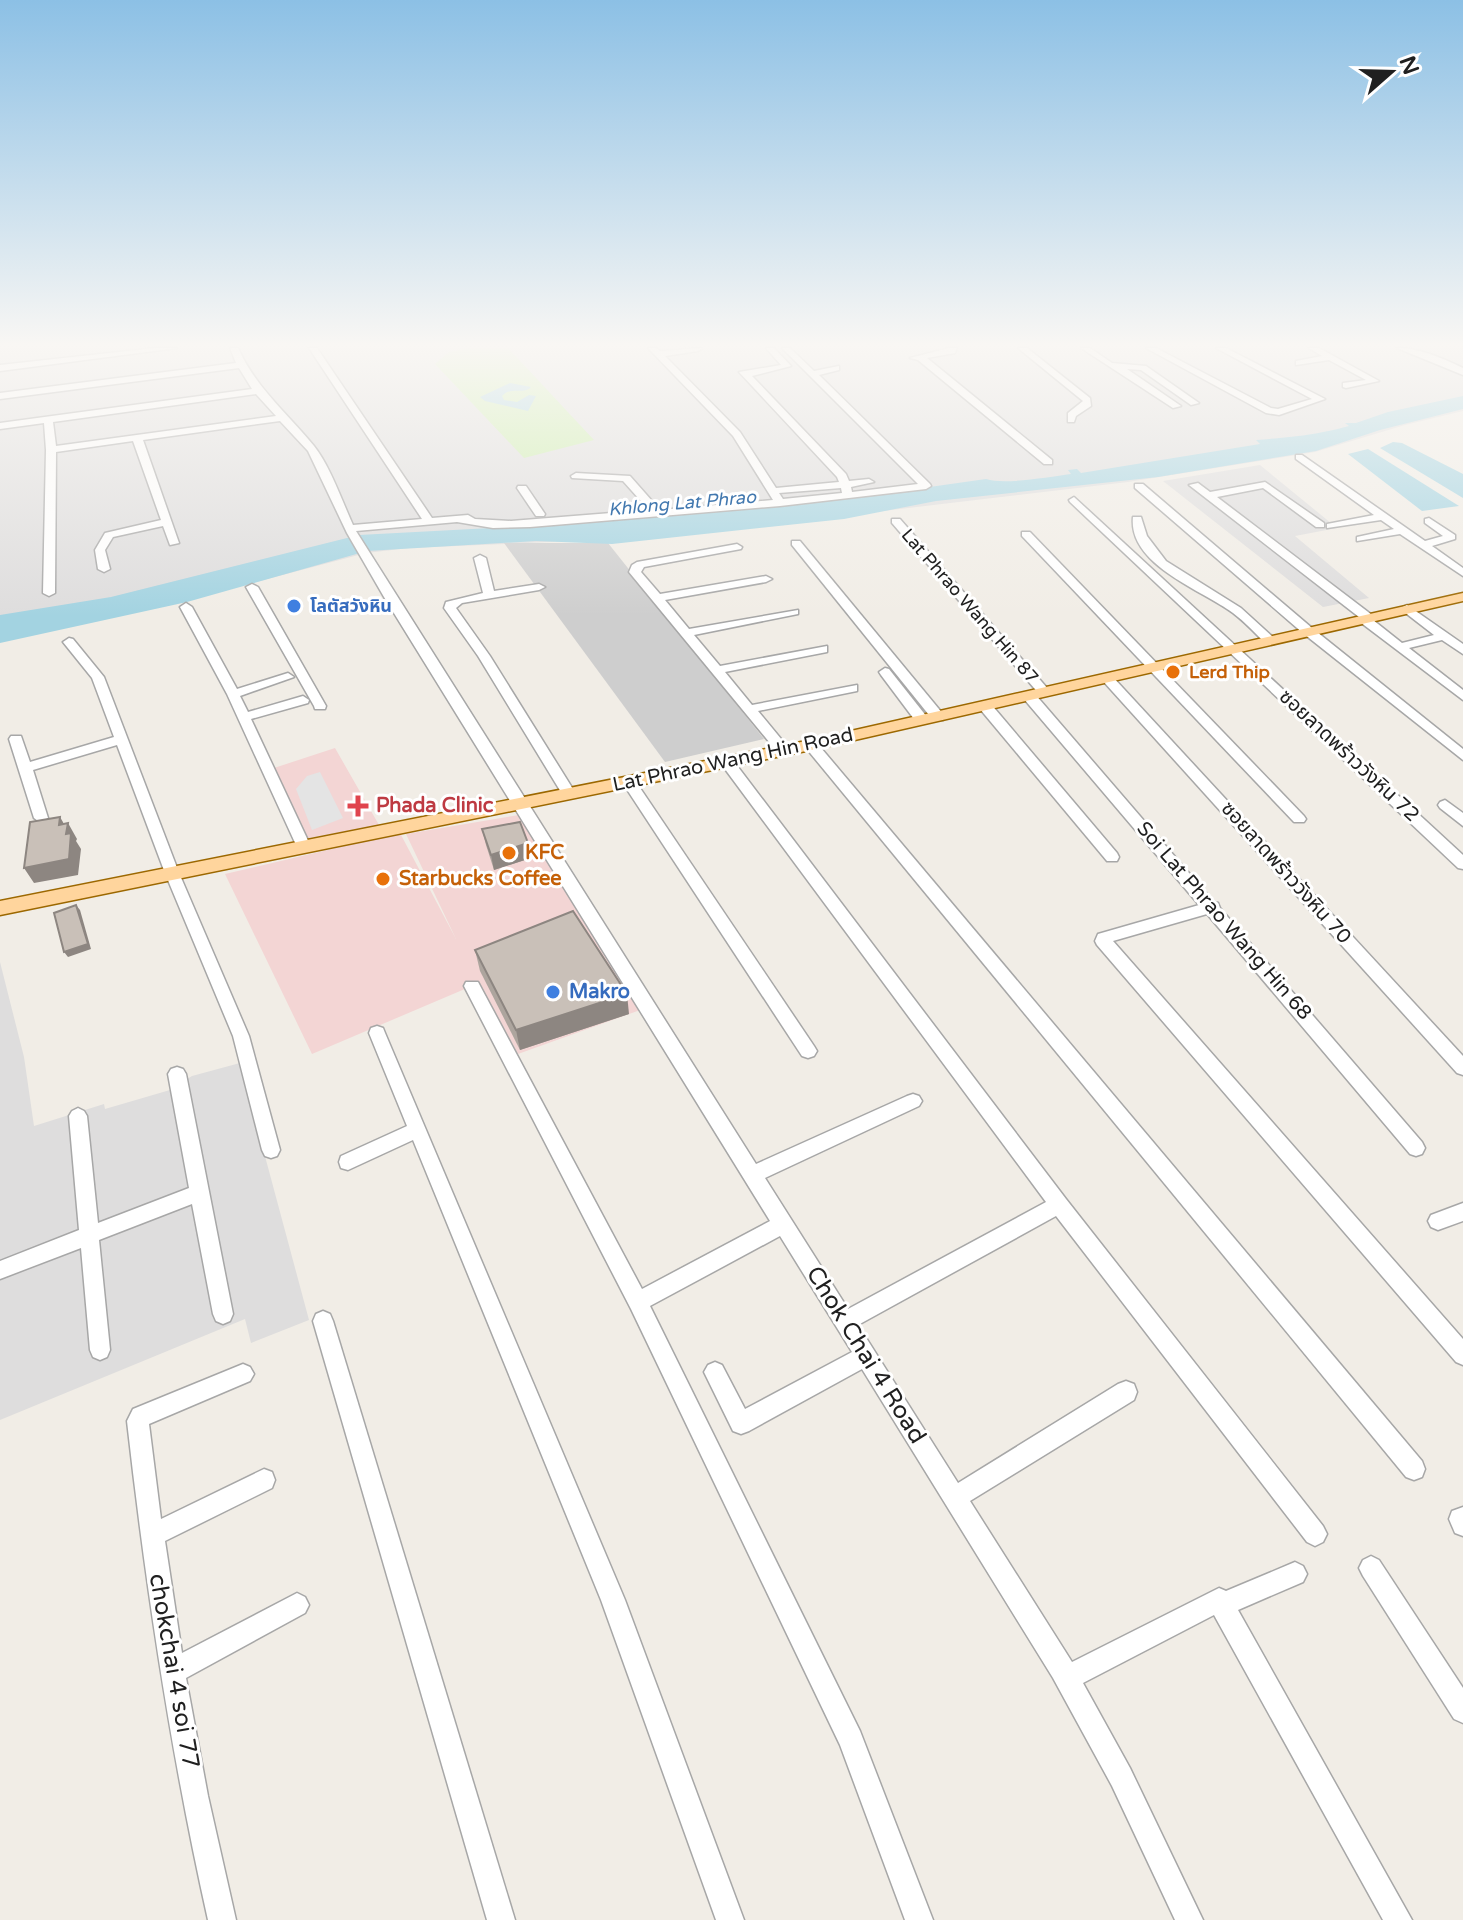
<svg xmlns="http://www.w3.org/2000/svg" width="1463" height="1920" viewBox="0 0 1463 1920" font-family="'Varela Round','Noto Sans Thai',sans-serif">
<rect width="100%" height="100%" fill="#f1ede6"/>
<g fill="#dedddd">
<polygon points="0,348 1463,348 1463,411 1405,425 1315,452 1128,482 663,537 409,548 366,553 241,586 0,639"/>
<polygon points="1260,465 1337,528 1295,536 1369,598 1323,607 1163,481"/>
<polygon points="0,962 24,1057 34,1126 104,1104 105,1109 170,1090 192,1076 240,1063 309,1320 251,1343 245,1319 0,1420"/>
</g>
<g fill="#f3d5d4">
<polygon points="335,748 379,825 304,839 271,769"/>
<polygon points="519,815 643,1009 518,1054 479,983 312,1054 225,874 400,833 456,939 406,834"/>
</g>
<polygon fill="#cecece" points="504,543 608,543 764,739 665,762"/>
<polygon fill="#caeea9" points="470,348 508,348 594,440 524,458 435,364 449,352"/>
<polygon fill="#e4e4e4" points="320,772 343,818 312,830 296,789 307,776"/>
<g fill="#a3d3e1">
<path d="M510,383L531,387C524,395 511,386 502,396L504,400L517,402L529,395L536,396L528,411L485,401L480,397Z"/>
<path d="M1463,396V409L1380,430L1316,451L1158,477L936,501L844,519L612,544L536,541L367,551L187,602L0,643V615L111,597L359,535L589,523L838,500L986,479C1005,485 1048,477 1071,474L1068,470L1077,469L1081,473L1260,444L1256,440C1291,437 1312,436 1349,426L1345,423H1356L1388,412Z"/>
<polygon points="1393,442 1402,443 1463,474 1463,498 1380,448"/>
<polygon points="1368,449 1459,506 1422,511 1348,454"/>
</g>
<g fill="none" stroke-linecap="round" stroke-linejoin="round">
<g stroke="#a7a7a7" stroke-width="3">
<g id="minor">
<polygon points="155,348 177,348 0,371 0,365"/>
<path d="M230,348H238C256,388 287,413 314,446C330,466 342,501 353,525L422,519L309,348H317L432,518L468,515L475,519L511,521L649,510L623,481L572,478L571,476L576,473L630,476L660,510L773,500L733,436L648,348H656L660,351L702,348L698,351L665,356L740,432L776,488L839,482L837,477L739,372L781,365L766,348H774L791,366L752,376L846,474L849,481L869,479L874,482L851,487L852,492L918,484L782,348H790L814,371L839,366V370L819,375L930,484L931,486L926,489L780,506L530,527L493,528L457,522L356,531L756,1164L907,1096L913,1094L919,1096L922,1101L919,1106L765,1178L848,1309L1046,1202L722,765V759H732L1066,1199L1323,1526L1327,1534L1323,1542L1315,1546L1307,1542L1056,1216L858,1325L958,1483L1118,1384L1126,1381L1134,1384L1137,1392L1134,1400L970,1501L1072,1662L1211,1592L1219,1588L1226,1591L1295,1562L1303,1566L1307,1574L1303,1582L1238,1610L1412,1920H1383L1214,1615L1083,1683L1130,1768L1203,1920H1175L1112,1786L1053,1678L862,1369L749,1431L741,1434L733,1431L704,1372L708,1365L715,1362L722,1365L745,1409L852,1352L780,1236L650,1306L860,1731L933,1920H905L840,1745L631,1309L464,986L466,982H478L642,1289L770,1221L384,597L347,533L308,451L280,421L143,440L179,543L170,545L163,526L113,537L105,550L110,569L104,572L98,569L95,550L105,533L161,520L133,441L56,452L55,593L49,596L43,593L46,450L44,423L0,429V423L252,389L239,368L0,399V393L236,363ZM256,394L276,416L56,446L53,422ZM841,488L842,493L783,499L779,493Z"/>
<polygon points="949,348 957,348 955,353 927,358 1052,460 1052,464 1044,464 918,360 910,358"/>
<polygon points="1018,348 1027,348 1090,398 1091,406 1076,416 1074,422 1068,422 1068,413 1083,401"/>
<polygon points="1081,348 1090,348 1112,363 1146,366 1199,403 1191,405 1141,370 1127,369 1181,406 1173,408"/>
<polygon points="1146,348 1156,348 1271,408 1278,409 1312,399 1216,348 1226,348 1325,399 1279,415 1266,413"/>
<polygon points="1309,348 1319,348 1379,381 1346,388 1343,387 1343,383 1366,380 1329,360 1296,365 1296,361 1322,356"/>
<path d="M1397,348C1416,347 1445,359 1463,368V375Z"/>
<polygon points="1296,455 1302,455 1425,541 1443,536 1425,523 1425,519 1429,518 1455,535 1455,539 1432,546 1463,568 1463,576 1400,534 1357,541 1357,537 1394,529 1381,520 1327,528 1327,524 1374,515 1296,459"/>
<polygon points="1265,482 1324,523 1324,527 1316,527 1263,488 1217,497 1372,615 1373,620 1402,643 1434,635 1403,611 1403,607 1407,605 1463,644 1463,654 1442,640 1409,648 1463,690 1463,700 1360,622 1359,617 1189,485 1198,483 1210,492"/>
<polygon points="1135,484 1143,484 1312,628 1463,749 1463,760 1304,634 1135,488"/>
<polygon points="518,486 526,486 545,514 544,516 536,516 517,488"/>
<polygon points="1074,497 1463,855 1463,869 1458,868 1070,502 1069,500"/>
<path d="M1133,517H1141L1147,536L1166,561L1241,608L1274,638V644H1266C1255,633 1245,622 1233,613C1202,590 1128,565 1133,517Z"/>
<polygon points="892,519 900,519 1048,689 1048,695 1040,695 892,523"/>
<polygon points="1022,532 1030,532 1304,816 1306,819 1304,822 1294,822 1022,536"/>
<polygon points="792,541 800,541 943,714 943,720 933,720 792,545"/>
<polygon points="737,544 742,547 741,549 644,567 641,572 660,594 766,576 772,579 766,582 665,600 689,629 798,610 798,614 694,635 720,666 827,646 827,652 725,672 752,705 857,685 857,691 758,711 791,751 784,755 779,754 629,572 632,565 637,562"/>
<polygon points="480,555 486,558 494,591 539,584 545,587 539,590 462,603 456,608 490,656 576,794 574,797 564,797 478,656 444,608 446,602 483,593 474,558"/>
<polygon points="252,584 258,587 326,706 325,709 315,709 314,706 246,587"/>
<polygon points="186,603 192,607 237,689 288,673 294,677 240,696 248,712 303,696 309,700 308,703 251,719 311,847 309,851 304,852 297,847 227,694 180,607"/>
<polygon points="69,638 73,639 104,677 179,873 249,1036 280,1150 277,1156 271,1158 265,1156 262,1150 233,1036 165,873 117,745 33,770 48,818 41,823 34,818 9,739 11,736 21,736 30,762 114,737 92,678 63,642"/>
<polygon points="885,668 889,669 927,717 927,723 917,723 881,675 879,672"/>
<polygon points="1107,674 1111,675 1463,1056 1463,1075 1457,1073 1103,681 1101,678"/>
<polygon points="1029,692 1034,693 1214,902 1218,903 1220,908 1422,1142 1425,1148 1422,1154 1416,1156 1410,1154 1207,914 1113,941 1463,1339 1463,1365 1456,1362 1097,945 1095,941 1098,934 1199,905 1024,699 1023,696"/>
<polygon points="985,702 990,703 1117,853 1119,857 1117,861 1107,861 980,709 979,706"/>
<polygon points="811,741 816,742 1422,1461 1425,1469 1422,1477 1414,1480 1406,1477 806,748 806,742"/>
<polygon points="629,777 634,779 814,1046 817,1051 814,1056 808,1058 802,1056 622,782"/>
<polygon points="1445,800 1463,813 1463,826 1440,808 1438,805 1440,802"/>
<polygon points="377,1026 383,1028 385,1033 625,1600 744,1920 716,1920 601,1600 413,1140 348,1170 341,1168 339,1162 341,1156 407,1126 369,1033 371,1028"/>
<polygon points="177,1067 183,1069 186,1074 233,1314 230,1321 223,1324 216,1321 213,1314 192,1204 99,1240 110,1350 107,1357 100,1360 93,1357 90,1350 81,1248 0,1279 0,1261 79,1230 69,1116 72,1111 78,1108 84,1111 87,1116 98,1223 189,1188 168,1074 171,1069"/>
<polygon points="1463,1203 1463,1221 1438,1230 1431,1227 1428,1221 1431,1215"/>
<polygon points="323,1311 330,1314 333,1321 515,1920 487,1920 313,1321 316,1314"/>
<path d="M243,1364L250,1367L254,1374L250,1381L149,1424L161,1519L264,1469L272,1472L275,1480L272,1488L165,1541L182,1653L297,1593L305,1597L309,1605L305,1613L186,1678L208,1796L236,1920H208C171,1755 146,1589 127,1421L133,1409Z"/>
<polygon points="1463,1507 1463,1536 1455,1533 1449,1519 1452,1511"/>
<polygon points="1371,1556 1379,1560 1463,1688 1463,1723 1454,1719 1363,1576 1359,1568 1363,1560"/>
</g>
</g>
<g stroke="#9c6800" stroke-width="3">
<polygon id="major" points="1463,593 1463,601 811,750 0,915 0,901 811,740"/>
</g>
<use href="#minor" fill="#fff" fill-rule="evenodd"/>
<use href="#major" fill="#ffd59d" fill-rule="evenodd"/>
</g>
<g fill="#ada59e">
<polygon points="482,829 528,843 531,858 494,870 486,845"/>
<polygon points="475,950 629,1014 520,1050 480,971"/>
</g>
<g fill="#8d8681">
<polygon points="60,817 67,829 68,823 77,839 76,841 81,849 78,875 34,883 24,868 59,825"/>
<polygon points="528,843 531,858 494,870 491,855"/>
<polygon points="76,905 80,910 91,949 68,957 64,952"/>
<polygon points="627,994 629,1014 520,1050 516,1030"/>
</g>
<g fill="#c9c0b8" stroke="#8d8681" stroke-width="2">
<polygon points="60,817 59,825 68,823 66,834 71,833 69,859 24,868 30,822"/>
<polygon points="520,822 528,843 491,855 482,829"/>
<polygon points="76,905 88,944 64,952 54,913"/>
<polygon points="573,911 627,994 516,1030 475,950"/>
</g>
<linearGradient id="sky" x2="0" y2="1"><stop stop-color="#8cc0e5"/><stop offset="0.56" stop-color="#f9f7f4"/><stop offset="1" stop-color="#f9f7f4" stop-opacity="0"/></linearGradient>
<rect width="1463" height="616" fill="url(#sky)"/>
<g fill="#3f7fe0" stroke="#fff" stroke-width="3">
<circle cx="294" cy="606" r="8"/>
<circle cx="553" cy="992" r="8"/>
</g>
<g fill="#e8710a" stroke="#fff" stroke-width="3">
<circle cx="1173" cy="672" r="8"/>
<circle cx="509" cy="853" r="8"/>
<circle cx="383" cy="879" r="8"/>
</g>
<path fill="#e0444e" stroke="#fff" stroke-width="3" d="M354 794h8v8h8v8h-8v8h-8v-8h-8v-8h8z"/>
<g text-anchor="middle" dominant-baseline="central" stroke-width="6" stroke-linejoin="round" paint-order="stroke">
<g font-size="18" font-style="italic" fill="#4278af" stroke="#fff">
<text transform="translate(682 503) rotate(-5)">Khlong Lat Phrao</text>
</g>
<g font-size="18" font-weight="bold" fill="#366cbe" stroke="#fff" text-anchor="start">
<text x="310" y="606">โลตัสวังหิน</text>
</g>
<g font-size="18" fill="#202020" stroke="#fff">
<text transform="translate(970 606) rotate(49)">Lat Phrao Wang Hin 87</text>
</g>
<g font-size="18" font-weight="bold" fill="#c56008" stroke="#fff" text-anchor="start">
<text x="1189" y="672">Lerd Thip</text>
</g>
<g font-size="20" fill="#202020" stroke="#fff">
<text transform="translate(1349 756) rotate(43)">ซอยลาดพร้าววังหิน 72</text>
<text transform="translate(733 760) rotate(-12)">Lat Phrao Wang Hin Road</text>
<text transform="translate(1286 873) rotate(48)">ซอยลาดพร้าววังหิน 70</text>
<text transform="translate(1224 921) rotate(49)">Soi Lat Phrao Wang Hin 68</text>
</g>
<g font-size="20" font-weight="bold" fill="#be3a42" stroke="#fff" text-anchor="start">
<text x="376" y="806">Phada Clinic</text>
</g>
<g font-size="20" font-weight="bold" fill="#c56008" stroke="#fff" text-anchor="start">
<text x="525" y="853">KFC</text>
<text x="399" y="879">Starbucks Coffee</text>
</g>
<g font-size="20" font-weight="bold" fill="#366cbe" stroke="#fff" text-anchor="start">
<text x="569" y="992">Makro</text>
</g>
<g font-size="24" fill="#202020" stroke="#fff">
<text transform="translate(866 1355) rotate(58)">Chok Chai 4 Road</text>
<text transform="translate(174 1671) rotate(80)">chokchai 4 soi 77</text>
</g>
</g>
<g transform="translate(1391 72) rotate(70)" stroke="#ffffff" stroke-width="6" paint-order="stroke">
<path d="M0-6L14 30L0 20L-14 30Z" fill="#202020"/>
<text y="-12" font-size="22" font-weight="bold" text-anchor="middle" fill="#202020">N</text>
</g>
</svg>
